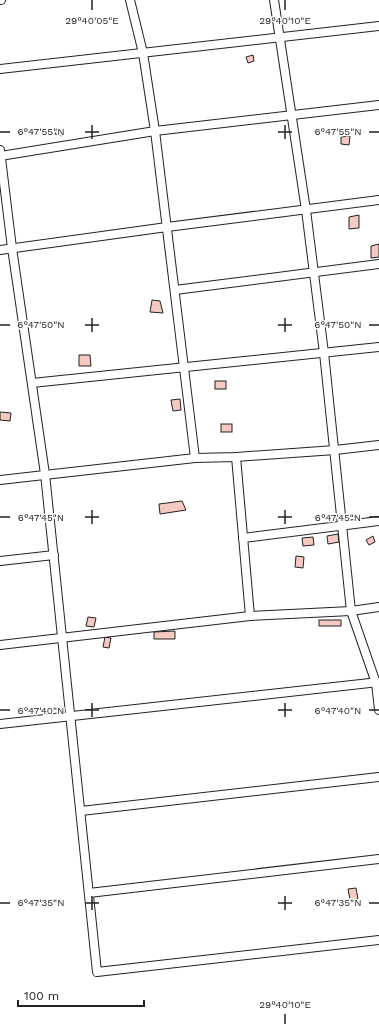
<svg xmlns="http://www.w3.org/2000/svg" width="379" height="1024" viewBox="0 0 379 1024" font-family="'Work Sans',sans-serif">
<rect width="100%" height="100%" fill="#fff"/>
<g fill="#f3c9c0" stroke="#222">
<polygon points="253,55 254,61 248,63 246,57"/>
<polygon points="57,128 64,131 62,136 55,134"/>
<polygon points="350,136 349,145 341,144 341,137"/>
<polygon points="359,215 359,228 349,229 349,217"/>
<polygon points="379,244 379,257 371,258 371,246"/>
<polygon points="152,300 160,301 163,313 150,312"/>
<polygon points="79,355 90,355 91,366 79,366"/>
<rect x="215" y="381" width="11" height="8"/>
<polygon points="180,399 181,410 173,411 171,400"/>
<polygon points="0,412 11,413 10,421 0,420"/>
<rect x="221" y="424" width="11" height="8"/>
<polygon points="182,501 186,510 160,514 159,504"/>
<polygon points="338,534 339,542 328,544 327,536"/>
<polygon points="373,536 375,542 369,545 366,540"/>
<polygon points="313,537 314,545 303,546 302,538"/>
<polygon points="296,556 304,557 303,568 295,567"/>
<polygon points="88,617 96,618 94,627 86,626"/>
<rect x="319" y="620" width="22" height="6"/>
<polygon points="175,631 175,639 154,639 154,632"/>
<polygon points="105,637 111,638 109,648 103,647"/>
<polygon points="356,888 358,899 350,900 348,889"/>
</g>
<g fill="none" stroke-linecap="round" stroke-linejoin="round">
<g stroke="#222" stroke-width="10">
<g id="street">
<polyline points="0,0 1,0"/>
<polyline points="130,0 143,53 155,131 195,458"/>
<polyline points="274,0 306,210 324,353 351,611 376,683 379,710"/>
<polyline points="0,69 379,26"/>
<polyline points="0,150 12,248 45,474 97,972 379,940"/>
<polyline points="0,156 155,131 379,105"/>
<polyline points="0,250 167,227 379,200"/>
<polyline points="175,290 379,264"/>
<polyline points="32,383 379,347"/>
<polyline points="236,457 250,616"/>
<polyline points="0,480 195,458 236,457 335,450 379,445"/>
<polyline points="243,538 379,521"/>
<polyline points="0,561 54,555"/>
<polyline points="0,645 250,616 351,611 379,607"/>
<polyline points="0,724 379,682"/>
<polyline points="81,811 379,777"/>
<polyline points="89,893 379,859"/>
</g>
</g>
<use href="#street" stroke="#fff" stroke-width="8"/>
</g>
<path fill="none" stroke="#222" stroke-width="1.5" d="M92,0V10M285,0V10M92,125V139M285,125V139M0,132H10M85,132H99M278,132H292M369,132H379M92,318V332M285,318V332M0,325H10M85,325H99M278,325H292M369,325H379M92,510V524M285,510V524M0,517H10M85,517H99M278,517H292M369,517H379M92,703V717M285,703V717M0,710H10M85,710H99M278,710H292M369,710H379M92,896V910M285,896V910M0,903H10M85,903H99M278,903H292M369,903H379M285,1014V1024"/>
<g font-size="10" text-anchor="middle" fill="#222" stroke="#fff" stroke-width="3" stroke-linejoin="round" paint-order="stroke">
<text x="92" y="24">29°40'05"E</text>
<text x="285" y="24">29°40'10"E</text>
<text x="41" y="135">6°47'55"N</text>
<text x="338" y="135">6°47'55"N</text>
<text x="41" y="328">6°47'50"N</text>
<text x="338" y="328">6°47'50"N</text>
<text x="41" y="521">6°47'45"N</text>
<text x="338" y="521">6°47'45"N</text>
<text x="41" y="714">6°47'40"N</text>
<text x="338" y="714">6°47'40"N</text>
<text x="41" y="906">6°47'35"N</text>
<text x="338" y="906">6°47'35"N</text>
<text x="285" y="1008">29°40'10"E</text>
</g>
<path d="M18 1000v6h126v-6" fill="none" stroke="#222222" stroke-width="2"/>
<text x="24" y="1000" font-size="12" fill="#222222" stroke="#ffffff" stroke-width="3" paint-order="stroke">100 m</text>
</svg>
